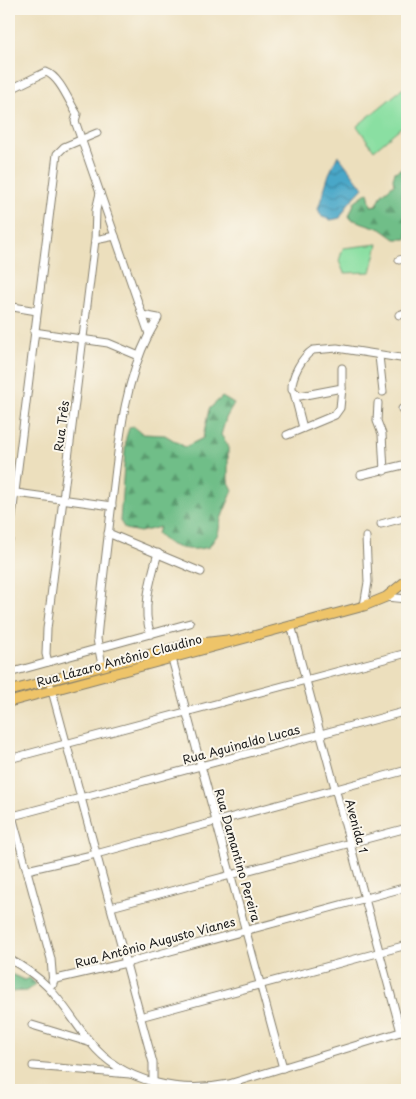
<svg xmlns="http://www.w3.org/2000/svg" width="416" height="1099" viewBox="0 0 416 1099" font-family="'Playpen Sans',sans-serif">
<defs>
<pattern id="forest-firs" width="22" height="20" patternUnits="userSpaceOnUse" patternTransform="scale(1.25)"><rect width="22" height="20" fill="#6fbe88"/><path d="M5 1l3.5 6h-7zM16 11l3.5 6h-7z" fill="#5a9a6e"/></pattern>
<pattern id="water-waves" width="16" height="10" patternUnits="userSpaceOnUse" patternTransform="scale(1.25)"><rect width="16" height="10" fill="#49a7c8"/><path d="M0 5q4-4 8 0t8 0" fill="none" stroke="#3c87a2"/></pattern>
</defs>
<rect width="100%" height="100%" fill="#fbf7ec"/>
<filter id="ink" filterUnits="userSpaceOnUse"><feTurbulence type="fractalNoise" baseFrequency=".02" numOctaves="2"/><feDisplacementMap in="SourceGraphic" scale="10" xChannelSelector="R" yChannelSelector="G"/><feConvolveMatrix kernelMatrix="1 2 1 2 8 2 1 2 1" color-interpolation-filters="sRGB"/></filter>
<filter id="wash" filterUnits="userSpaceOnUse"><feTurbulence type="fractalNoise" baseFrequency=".0096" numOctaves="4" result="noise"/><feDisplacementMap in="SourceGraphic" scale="20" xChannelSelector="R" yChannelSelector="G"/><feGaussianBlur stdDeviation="1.12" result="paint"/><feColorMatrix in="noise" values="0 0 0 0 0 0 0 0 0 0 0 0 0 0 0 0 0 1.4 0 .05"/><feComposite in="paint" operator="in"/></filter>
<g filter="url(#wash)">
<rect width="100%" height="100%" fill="#ecdfbd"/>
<g fill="url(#forest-firs)" stroke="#466d52">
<polygon points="407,165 407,239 395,239 381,229 351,219 349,216 355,201 368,192 371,206 377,205 382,194 394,184 393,178 395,172"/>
<path d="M222,397L234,404L226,418L221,435L228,445V480L233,490L221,519L218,534L209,547C190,552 169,549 157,533L160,527L140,532L125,529L120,521L126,438L129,428L133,426L143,434L165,435L185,447L203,438L209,409Z"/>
<polygon points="11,974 24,980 30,978 36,984 26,991 9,992 9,977"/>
</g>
<g fill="#8adfa2" stroke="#537e5f">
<polygon points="407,85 407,122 374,150 357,126"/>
<polygon points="378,244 371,272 344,273 339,261 343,248"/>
</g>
<polygon fill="url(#water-waves)" stroke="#326272" points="338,155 363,188 348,204 340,218 331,220 322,217 318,209 329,174"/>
</g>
<g filter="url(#ink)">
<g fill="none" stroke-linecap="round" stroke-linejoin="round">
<g stroke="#847e6c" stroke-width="9">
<g id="minor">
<path d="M9,90L46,72C60,77 69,102 77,114L75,121L149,334C123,385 119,445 112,502C107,547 101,593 97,639L102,665"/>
<polyline points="95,240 115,236"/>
<polyline points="399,260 407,258"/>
<polyline points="13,307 37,311"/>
<polyline points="142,315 158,318 149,334"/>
<polyline points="399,315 407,312"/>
<polyline points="34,332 108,343 139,356"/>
<polyline points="379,356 383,392"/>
<path d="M342,368V388L300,396L292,390C291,376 302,357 313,350L337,348L407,359"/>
<polyline points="294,393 303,428"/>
<polyline points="378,403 377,421 382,434 384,471"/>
<polyline points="402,409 407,409"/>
<polyline points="287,435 335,415 340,408 342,388"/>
<polyline points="361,475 407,464"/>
<polyline points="9,492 112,506"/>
<polyline points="381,524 407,517"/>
<polyline points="108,533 201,572"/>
<polyline points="9,540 57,154 64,147 97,133"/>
<polyline points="386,597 407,599"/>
<polyline points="364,606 368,582 366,537"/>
<polyline points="291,625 401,1032"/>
<path d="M151,634C141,610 151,577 158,553"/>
<polyline points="171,655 283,1068"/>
<polyline points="48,662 46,654 47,629 95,240 96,210 100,193"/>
<polyline points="9,673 190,623"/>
<polyline points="51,687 153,1063 153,1083"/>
<polyline points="9,759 407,653"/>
<polyline points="12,816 51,959 53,984"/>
<polyline points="9,817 407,711"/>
<polyline points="27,870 96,854 407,770"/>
<polyline points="111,907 407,828"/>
<path d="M9,959C54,983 61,1005 90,1042C122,1083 181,1094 229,1084L407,1030"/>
<polyline points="52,980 126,963 407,887"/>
<polyline points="140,1017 407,945"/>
<polyline points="32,1025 91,1043"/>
<polyline points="33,1066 130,1074"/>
</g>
</g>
<g stroke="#847e6c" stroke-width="11">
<g id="major">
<polyline points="9,691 185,645 227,640"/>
<polyline points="9,702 364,606 386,597 407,580"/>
</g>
</g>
<use href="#minor" stroke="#fff" stroke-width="7"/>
<use href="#major" stroke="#eec469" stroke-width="9"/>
</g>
</g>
<g text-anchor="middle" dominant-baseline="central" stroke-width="4" stroke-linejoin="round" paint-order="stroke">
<g font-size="12" fill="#1c1c1c" stroke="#fbf7ec">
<text transform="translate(61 426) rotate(-83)">Rua Três</text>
<text transform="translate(119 660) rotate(-15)">Rua Lázaro Antônio Claudino</text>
<text transform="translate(241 744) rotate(-15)">Rua Aguinaldo Lucas</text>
<text transform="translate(357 826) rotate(75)">Avenida 1</text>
<text transform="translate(238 855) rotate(74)">Rua Damantino Pereira</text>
<text transform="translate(155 942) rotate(-15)">Rua Antônio Augusto Vianes</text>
</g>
</g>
<rect width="416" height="1099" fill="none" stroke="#fbf7ec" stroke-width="30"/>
</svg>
